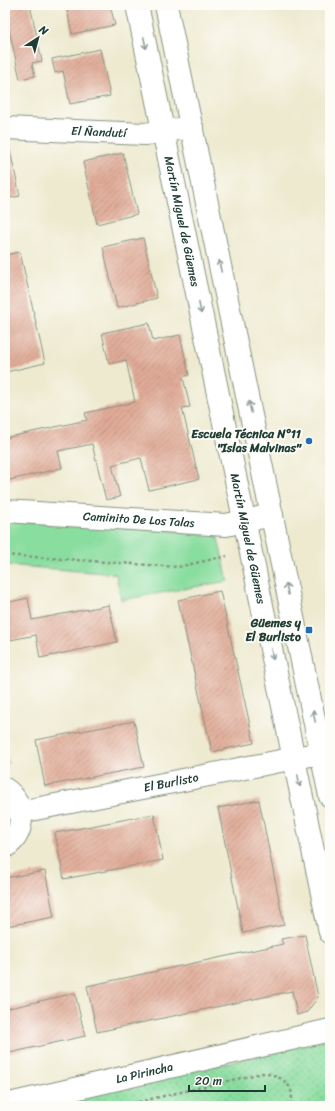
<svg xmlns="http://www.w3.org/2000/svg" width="335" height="1111" viewBox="0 0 335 1111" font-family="Sriracha,sans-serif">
<defs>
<pattern id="park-dots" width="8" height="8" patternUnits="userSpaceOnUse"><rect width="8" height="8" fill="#89dd9f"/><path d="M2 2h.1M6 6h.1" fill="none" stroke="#6fb482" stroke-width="1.8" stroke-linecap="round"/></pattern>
<pattern id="building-hatch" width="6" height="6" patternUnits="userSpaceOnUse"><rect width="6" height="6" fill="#e1ac98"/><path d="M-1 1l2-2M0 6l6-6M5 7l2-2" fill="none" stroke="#b68d7d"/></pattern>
</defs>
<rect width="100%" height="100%" fill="#fdfcf7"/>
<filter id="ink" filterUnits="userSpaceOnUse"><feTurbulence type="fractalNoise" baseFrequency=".025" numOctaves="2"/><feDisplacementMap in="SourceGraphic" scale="8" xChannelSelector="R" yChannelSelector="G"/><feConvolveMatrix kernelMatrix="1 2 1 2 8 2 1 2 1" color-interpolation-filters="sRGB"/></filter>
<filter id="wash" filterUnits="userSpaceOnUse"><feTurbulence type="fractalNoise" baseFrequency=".012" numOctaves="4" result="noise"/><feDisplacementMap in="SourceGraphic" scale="16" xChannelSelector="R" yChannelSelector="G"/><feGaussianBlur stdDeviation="0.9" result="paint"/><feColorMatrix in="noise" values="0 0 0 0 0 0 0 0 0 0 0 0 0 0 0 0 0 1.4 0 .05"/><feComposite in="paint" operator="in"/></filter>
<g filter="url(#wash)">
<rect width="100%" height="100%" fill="#eeead0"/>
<g fill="#89dd9f" stroke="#548d6a">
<polygon points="5,520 217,534 228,581 121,600 116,574 5,565"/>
<polygon points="5,800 12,819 5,836"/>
</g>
<polygon fill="url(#park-dots)" stroke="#548d6a" points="330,1039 330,1106 41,1106"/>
<g id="blocks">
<g fill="url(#building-hatch)">
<polygon points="5,5 30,5 42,61 32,63 35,76 20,79 5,11"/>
<polygon points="66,5 110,5 115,25 72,34"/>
<polygon points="100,49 110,96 70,104 63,71 55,73 52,59"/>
<polygon points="10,150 20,196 5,199 5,151"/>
<polygon points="123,153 137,214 97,224 83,162"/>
<polygon points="143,238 157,298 117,308 103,247"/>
<polygon points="20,252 45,363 6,372 5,255"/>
<polygon points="149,323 153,341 180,335 189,375 183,377 190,407 182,408 199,479 149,490 141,458 112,465 120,497 106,500 92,444 58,451 62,468 5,481 5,438 87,420 85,413 135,402 126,360 109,364 102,333"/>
<polygon points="220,591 254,743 212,752 178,600"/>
<polygon points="28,598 32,620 109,605 117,642 40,658 36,635 5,641 5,603"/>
<polygon points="134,721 144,767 45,786 36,740"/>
<polygon points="5,749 9,764 5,764"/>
<polygon points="259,800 284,925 243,933 218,808"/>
<polygon points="154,814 163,860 64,879 55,833"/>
<polygon points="45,871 54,917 7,926 5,916 5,878"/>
<polygon points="305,935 318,997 307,1012 297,1015 292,991 97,1032 87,986 283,944 281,939"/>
<polygon points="75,993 85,1036 5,1054 5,1009"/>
</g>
</g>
</g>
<g filter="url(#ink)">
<use href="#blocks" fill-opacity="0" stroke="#869482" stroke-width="1"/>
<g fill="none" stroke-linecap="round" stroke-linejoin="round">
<g stroke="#869482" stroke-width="24">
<g id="street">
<path id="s1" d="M5,128L145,134L192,127"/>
<path id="s2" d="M5,511L226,525L272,515"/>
<path d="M5,789C25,802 27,834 5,847"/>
<path id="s3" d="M20,812L321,753"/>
<path id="s4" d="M5,1105L330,1030"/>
</g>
</g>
<g stroke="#869482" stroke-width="24">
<g id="secondary">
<path id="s5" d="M137,5L330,932"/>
<polyline points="166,5 330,796"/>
</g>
</g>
<g stroke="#869482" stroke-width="2.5" stroke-dasharray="3 3" stroke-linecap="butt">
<polyline points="5,555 178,567 227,556"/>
<path d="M121,1106L262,1073C280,1074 298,1086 290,1106"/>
</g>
<use href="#street" stroke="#fff" stroke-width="22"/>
<use href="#secondary" stroke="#fff" stroke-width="22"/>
</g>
<defs><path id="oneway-shaft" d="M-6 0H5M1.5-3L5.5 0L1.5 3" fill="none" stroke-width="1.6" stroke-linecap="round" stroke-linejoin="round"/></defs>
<g stroke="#8f9e9a">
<use href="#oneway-shaft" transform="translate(145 43) rotate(78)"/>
<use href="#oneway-shaft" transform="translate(220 266) rotate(-102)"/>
<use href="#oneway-shaft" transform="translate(200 308) rotate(78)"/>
<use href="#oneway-shaft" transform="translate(250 407) rotate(-102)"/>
<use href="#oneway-shaft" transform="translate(287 589) rotate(-102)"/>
<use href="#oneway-shaft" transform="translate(272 654) rotate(78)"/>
<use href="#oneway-shaft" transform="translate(314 716) rotate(-102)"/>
<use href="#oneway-shaft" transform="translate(299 781) rotate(78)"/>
</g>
</g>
<g fill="#1f6fb2" stroke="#fdfcf7" stroke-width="1.5">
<circle cx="309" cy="441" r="4"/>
<rect x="305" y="626" width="8" height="8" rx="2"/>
</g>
<g text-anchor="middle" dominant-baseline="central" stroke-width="4" stroke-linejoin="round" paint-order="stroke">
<g font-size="12" fill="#1f3d34" stroke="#fdfcf7">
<text stroke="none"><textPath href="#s1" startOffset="94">El Ñandutí</textPath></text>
<text stroke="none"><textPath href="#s5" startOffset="221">Martín Miguel de Güemes</textPath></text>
<text stroke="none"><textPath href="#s2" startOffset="134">Caminito De Los Talas</textPath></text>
<text stroke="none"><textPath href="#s5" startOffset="545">Martín Miguel de Güemes</textPath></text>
<text stroke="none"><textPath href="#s3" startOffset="154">El Burlisto</textPath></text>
<text stroke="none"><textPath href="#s4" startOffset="143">La Pirincha</textPath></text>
</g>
<g font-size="12" font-weight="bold" fill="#1f3d34" stroke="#fdfcf7" text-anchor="end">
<text x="301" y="434">Escuela Técnica N°11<tspan x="301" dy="14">"Islas Malvinas"</tspan></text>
<text x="301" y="623">Güemes y<tspan x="301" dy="14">El Burlisto</tspan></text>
</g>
</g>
<rect width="335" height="1111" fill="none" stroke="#fdfcf7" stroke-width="20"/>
<g transform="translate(38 38) rotate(36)" stroke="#fdfcf7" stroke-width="3" paint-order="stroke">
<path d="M0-3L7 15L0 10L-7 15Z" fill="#1f3d34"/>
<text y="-6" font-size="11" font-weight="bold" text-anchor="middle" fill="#1f3d34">N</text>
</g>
<path d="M189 1085v6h76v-6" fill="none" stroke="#1f3d34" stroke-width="2"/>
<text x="195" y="1085" font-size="12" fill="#1f3d34" stroke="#fdfcf7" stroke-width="3" paint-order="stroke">20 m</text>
</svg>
